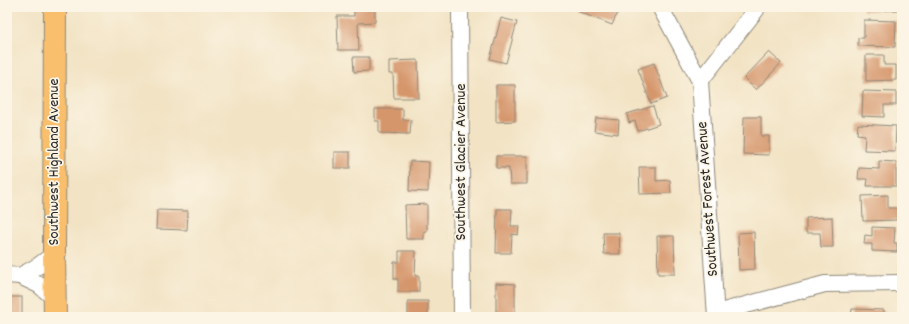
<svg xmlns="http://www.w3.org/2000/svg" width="909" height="324" viewBox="0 0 909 324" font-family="Dekko,sans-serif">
<rect width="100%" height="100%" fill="#fcf5e5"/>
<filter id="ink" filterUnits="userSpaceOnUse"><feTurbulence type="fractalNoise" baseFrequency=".025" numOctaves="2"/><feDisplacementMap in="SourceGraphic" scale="8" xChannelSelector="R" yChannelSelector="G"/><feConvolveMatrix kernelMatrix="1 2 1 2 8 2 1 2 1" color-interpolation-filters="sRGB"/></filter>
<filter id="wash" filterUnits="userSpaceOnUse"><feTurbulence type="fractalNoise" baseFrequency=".012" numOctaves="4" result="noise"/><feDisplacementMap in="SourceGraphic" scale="16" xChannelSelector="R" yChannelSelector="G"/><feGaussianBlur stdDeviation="0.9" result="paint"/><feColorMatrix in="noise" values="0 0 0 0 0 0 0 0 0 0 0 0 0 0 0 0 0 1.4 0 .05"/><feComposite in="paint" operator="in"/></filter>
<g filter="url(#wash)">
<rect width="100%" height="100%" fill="#f2e3c4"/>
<g id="blocks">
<g fill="#d5966c">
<polygon points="375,7 375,22 358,23 359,50 338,50 337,16 354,16 354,8"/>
<polygon points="579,7 611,7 619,10 612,25 577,11"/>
<polygon points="863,7 897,7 897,10 863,11"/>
<polygon points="501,18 517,22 506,63 490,59"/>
<polygon points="864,20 896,21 895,47 858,46 858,38 864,38"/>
<polygon points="769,52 781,63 756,90 744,78"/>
<polygon points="866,55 884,55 884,65 896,65 896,80 866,81"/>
<polygon points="353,57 369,57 369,71 354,72"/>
<polygon points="418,60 419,98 394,98 393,74 389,74 389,61"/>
<polygon points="654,63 667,98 651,104 638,69"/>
<polygon points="496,85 515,85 515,121 496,122"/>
<polygon points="863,91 896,92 896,105 884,105 884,117 862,116"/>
<polygon points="653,106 659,124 638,131 635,121 629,123 627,114"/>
<polygon points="375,109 403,109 403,120 411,120 410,134 379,133 379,121 375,121"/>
<polygon points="744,117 761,117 761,136 769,136 769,155 743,154"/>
<polygon points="596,118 619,120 618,134 594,131"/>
<polygon points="858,124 896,126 895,151 864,150 865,135 857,134"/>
<rect x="334" y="152" width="16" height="16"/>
<polygon points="496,156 527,156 527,184 510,184 509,168 496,168"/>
<polygon points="410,161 429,162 428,192 409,191"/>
<polygon points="879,161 896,162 896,186 867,186 868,179 858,179 859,168 879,169"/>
<polygon points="639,167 656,167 656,181 670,180 671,193 640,194"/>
<polygon points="888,195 888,208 897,208 897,220 863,221 862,196"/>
<polygon points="427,204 427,231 424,231 424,239 406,239 405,205"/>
<polygon points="497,209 512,209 511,226 519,226 518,235 512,234 511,253 496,253"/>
<polygon points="157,210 188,211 187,230 156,229"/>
<polygon points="832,217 833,247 821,247 820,233 806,233 806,218"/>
<polygon points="872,227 895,228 894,243 897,243 897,252 872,251 872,244 864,244 865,235 872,236"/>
<polygon points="754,232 755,269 739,270 738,233"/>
<polygon points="603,233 619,233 620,254 604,254"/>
<polygon points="657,236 674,236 675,274 658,274"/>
<polygon points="399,251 416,251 415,276 419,276 419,292 398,292 398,279 394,279 394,262 399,262"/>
<polygon points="496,283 515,284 515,317 496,317"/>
<rect x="7" y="297" width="15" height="20"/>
<rect x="408" y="301" width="20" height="16"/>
<polygon points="852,309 884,310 884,317 851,317"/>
</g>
</g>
</g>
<g filter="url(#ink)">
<use href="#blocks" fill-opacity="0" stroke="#8e8778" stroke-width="1"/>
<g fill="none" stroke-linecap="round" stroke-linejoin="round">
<g stroke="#8e8778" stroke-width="18">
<g id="minor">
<polyline points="460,7 462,317"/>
<polyline points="660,7 700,81 716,317"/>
<polyline points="700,81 756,10 756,7"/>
<polyline points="7,275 20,276 39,285 54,298"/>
<polyline points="20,276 38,266 54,254"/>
<polyline points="716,313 825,284 902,283"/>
</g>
</g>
<g stroke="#8e8778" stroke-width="24">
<polyline id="highway" points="55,7 54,254 55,317"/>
</g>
<use href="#minor" stroke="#fff" stroke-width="16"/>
<use href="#highway" stroke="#f9bf6d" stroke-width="22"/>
</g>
</g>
<g text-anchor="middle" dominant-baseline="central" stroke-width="3.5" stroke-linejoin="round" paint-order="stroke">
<g font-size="16" fill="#2b2b2b" stroke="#fcf5e5">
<text transform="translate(54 162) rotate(-90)">Southwest Highland Avenue</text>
<text transform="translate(461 162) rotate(-90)">Southwest Glacier Avenue</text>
<text transform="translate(708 199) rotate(-94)">Southwest Forest Avenue</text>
</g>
</g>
<rect width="909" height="324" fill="none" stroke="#fcf5e5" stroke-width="24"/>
</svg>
